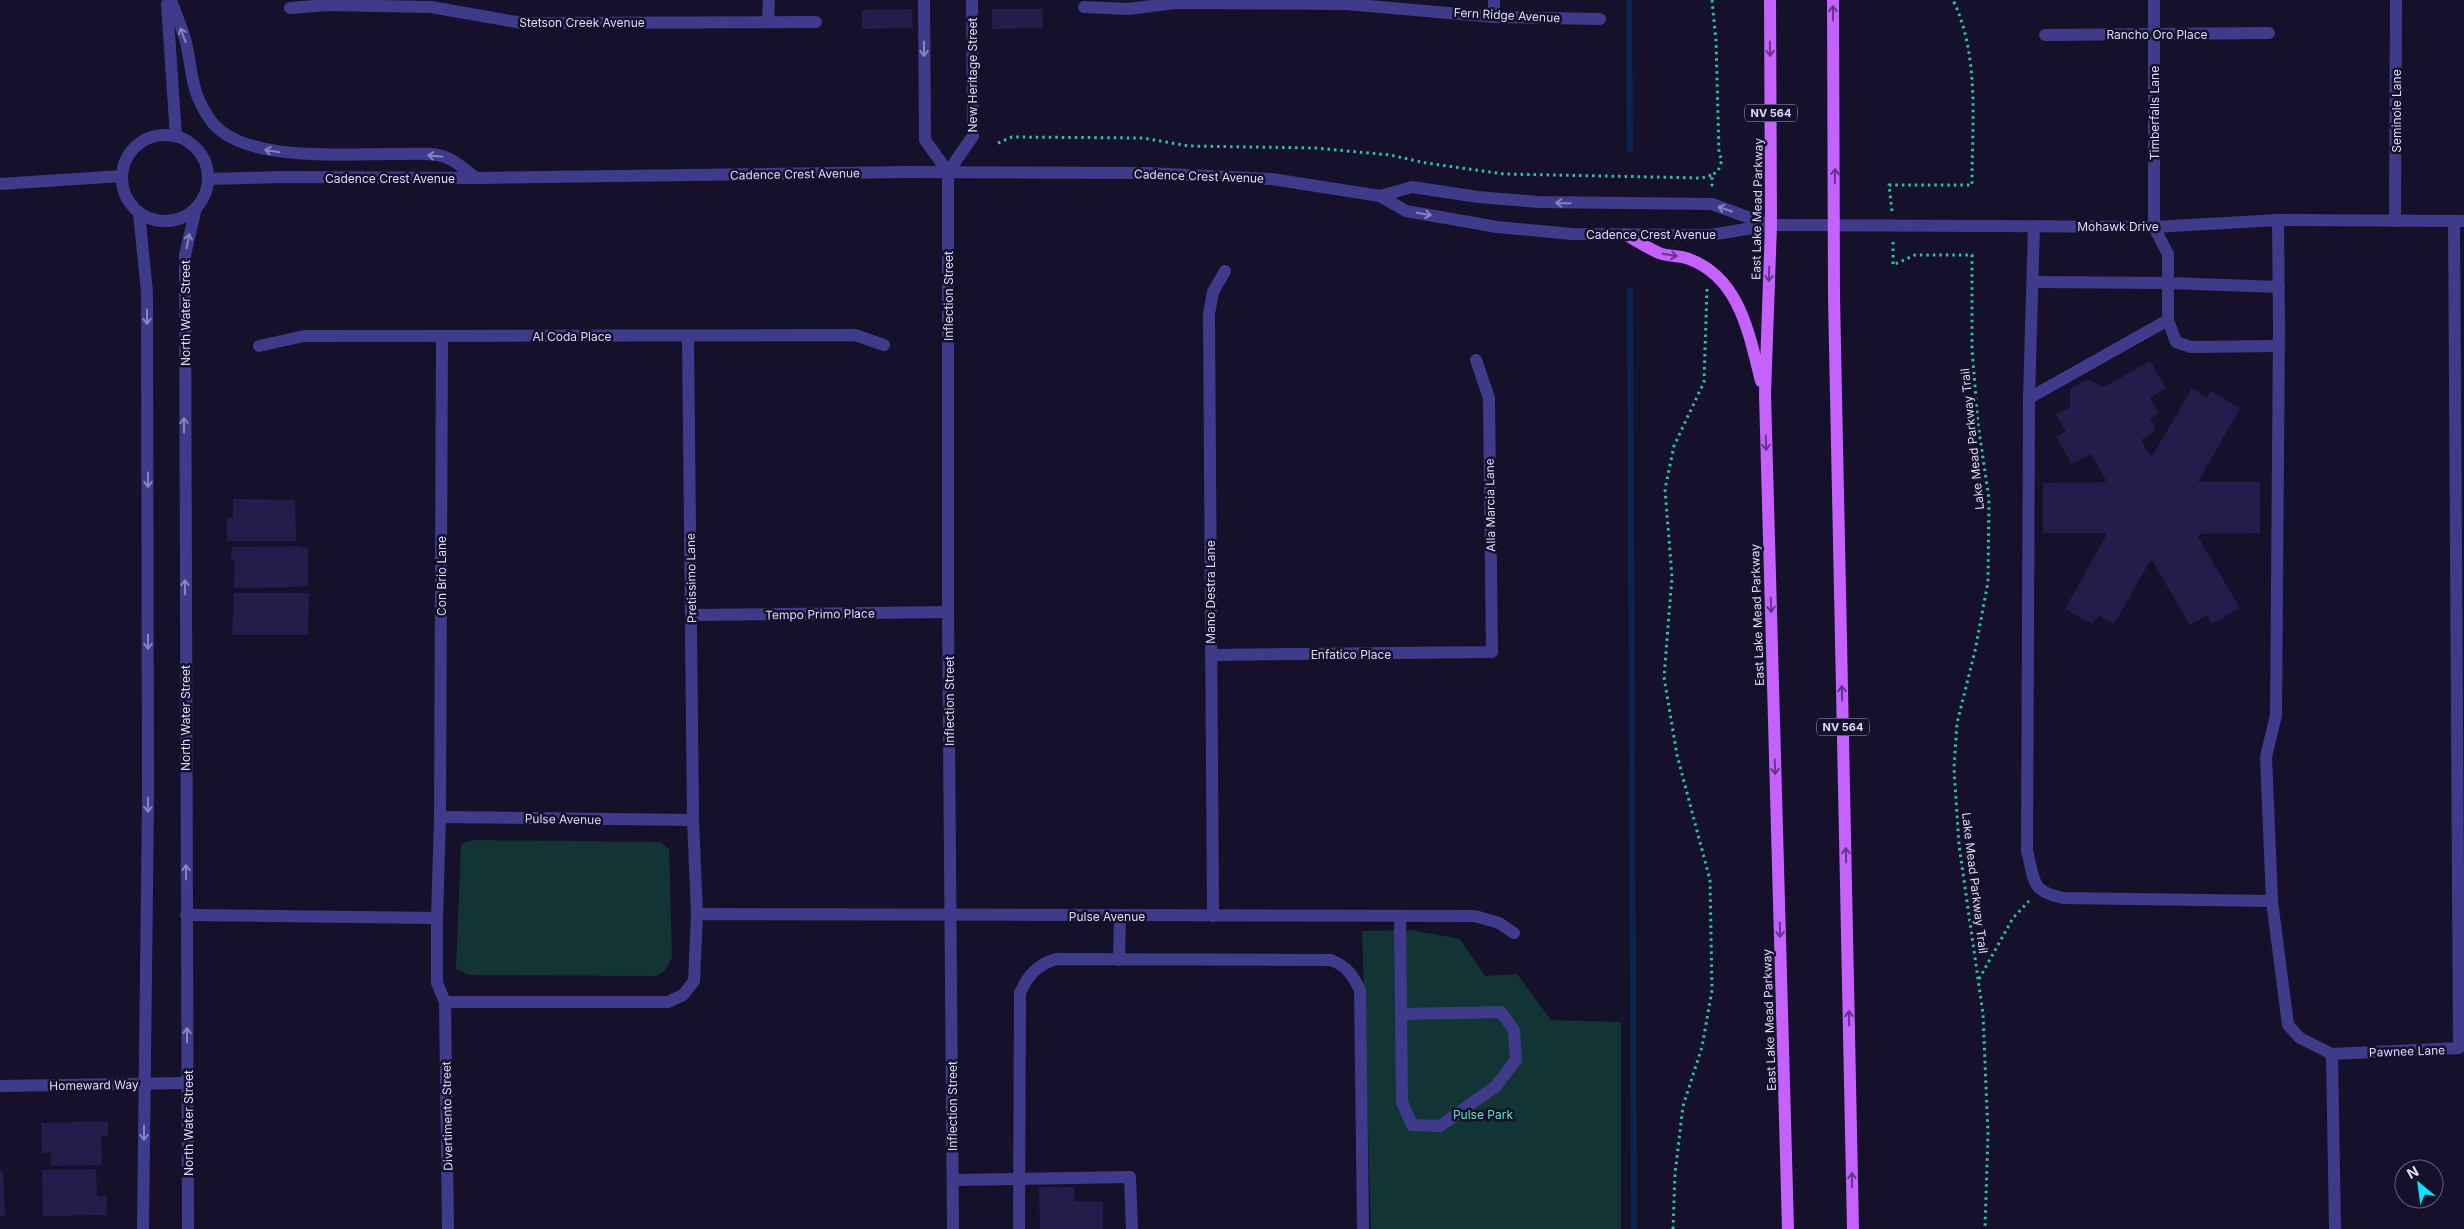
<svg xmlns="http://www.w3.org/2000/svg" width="2464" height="1229" viewBox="0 0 2464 1229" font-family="Inter,sans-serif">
<rect width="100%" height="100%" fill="#15112a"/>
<g fill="#133434">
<polygon points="473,840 660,842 669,849 672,957 665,971 656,976 470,975 456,969 461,844"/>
<polygon points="1411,930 1460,939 1485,976 1517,974 1551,1020 1621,1022 1621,1229 1371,1229 1362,931"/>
</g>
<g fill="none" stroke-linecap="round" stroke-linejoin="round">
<g stroke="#0c244e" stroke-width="6">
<polyline points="1629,0 1630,149"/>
<polyline points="1630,291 1634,1229"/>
</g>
</g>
<g fill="#261c4c">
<polygon points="912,9 913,28 862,29 862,10"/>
<polygon points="992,9 1043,9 1043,28 992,29"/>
<polygon points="2150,361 2166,388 2150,398 2159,414 2150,419 2156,430 2141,440 2150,455 2153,455 2192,388 2207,398 2211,391 2240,408 2198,482 2260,482 2260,533 2200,534 2198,537 2240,608 2212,624 2207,615 2190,625 2153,562 2150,561 2114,624 2098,615 2092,624 2065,609 2106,536 2105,533 2043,533 2043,483 2105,482 2106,480 2091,454 2072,464 2056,437 2066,431 2056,415 2070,407 2070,389 2088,379 2104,387"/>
<polygon points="233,499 295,500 296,541 227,541 227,518 233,518"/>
<polygon points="301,546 301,547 308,548 308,585 300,587 234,588 235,561 231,561 232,547"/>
<polygon points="234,593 309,593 308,635 232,635"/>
<polygon points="108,1121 108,1136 101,1136 102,1165 51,1166 51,1153 42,1153 41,1123"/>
<polygon points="96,1169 97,1196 107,1196 107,1215 43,1216 42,1170"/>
<polygon points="0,1171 3,1171 5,1216 0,1216"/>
<polygon points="1039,1187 1074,1187 1075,1201 1103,1202 1103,1229 1040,1229"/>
</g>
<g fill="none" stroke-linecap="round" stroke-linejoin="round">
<g stroke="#2fbeb6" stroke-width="3" stroke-dasharray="2.5 4" stroke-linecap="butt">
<polyline points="1712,0 1716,41 1719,153 1722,160 1718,171 1712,175 1712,188"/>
<polyline points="998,143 1012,137 1143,138 1189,146 1316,148 1390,155 1426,163 1504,174 1702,178 1712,175"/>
<path d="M1892,211L1889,185H1972C1972,124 1980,56 1953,0"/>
<polyline points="1893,242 1893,265 1915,255 1972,255 1972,349 1978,424 1989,499 1988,582 1975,651 1957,723 1954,768 1959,845 1983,1014 1988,1134 1985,1229"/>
<polyline points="1979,979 2013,918 2029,901"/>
<polyline points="1673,1229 1675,1174 1683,1106 1702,1047 1712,990 1710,880 1677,755 1664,677 1672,577 1665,489 1674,446 1704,382 1707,289"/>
</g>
<g stroke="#3f3b8a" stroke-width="12">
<path d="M171,0C176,15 184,31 187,47C193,76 191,91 209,118C239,165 349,153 400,154C414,154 432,152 445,157C456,160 467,172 476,178"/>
<polyline points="924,0 925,140 948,172"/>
<polyline points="1494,0 1494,17"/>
<polyline points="2154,0 2154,227 2168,254 2168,320 2176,342 2191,347 2279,346"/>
<polyline points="167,4 176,136"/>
<polyline points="1084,7 1128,9 1175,3 1346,4 1494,17 1600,19"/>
<polyline points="290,8 327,5 431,7 522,23 816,22"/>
<polyline points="768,20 769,0"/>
<polyline points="2045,35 2269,33"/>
<circle cx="165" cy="178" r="43"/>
<polyline points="948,172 948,612 953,1229"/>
<polyline points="948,172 973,136 972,0"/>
<polyline points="208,179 283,177 476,178 906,172 1146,173 1272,179 1380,196 1406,211 1497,227 1572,234 1710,235 1771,225 2154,227 2278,220 2464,221"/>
<polyline points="0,184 122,176"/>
<polyline points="1380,196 1412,187 1478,197 1538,202 1712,204 1769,225"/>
<polyline points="139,213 147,292 148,801 143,1229"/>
<polyline points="2278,220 2279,327 2276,715 2266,757 2272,901 2288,1025 2300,1038 2332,1054"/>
<polyline points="2395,221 2396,0"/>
<polyline points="2034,282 2169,283 2279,287"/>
<path d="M2168,320L2029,398L2027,851C2035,881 2030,891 2063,898L2272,901"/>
<polyline points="688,337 693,820"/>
<polyline points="259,346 304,336 855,335 884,345"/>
<polyline points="2029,398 2034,226"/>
<polyline points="691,615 948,612"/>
<polyline points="1211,655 1492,652 1489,398 1476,360"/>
<polyline points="440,817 442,336"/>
<polyline points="186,915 437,918 437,983 445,1002 668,1002 683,995 694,981 697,914 1475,916 1499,923 1514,933"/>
<polyline points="1213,916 1209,314 1213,292 1225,271"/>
<polyline points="1400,916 1402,1102 1412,1125 1440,1126 1496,1086 1516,1060 1514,1030 1501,1012 1401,1014"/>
<polyline points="437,918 440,817 693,820 697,914"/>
<polyline points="1119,960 1120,916"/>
<polyline points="445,1002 448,1229"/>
<polyline points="0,1086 187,1083"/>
<polyline points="953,1180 1130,1177 1132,1229"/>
<polyline points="188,1229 185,268 185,255 196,208"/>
<path d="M1019,1229L1020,993C1028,975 1037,965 1056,959L1331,960C1347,966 1353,976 1360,990L1363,1229"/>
<polyline points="2335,1229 2332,1054 2459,1048 2454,221"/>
</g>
<g stroke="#c561ff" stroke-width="12">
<polyline points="1770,0 1771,225 1765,394 1788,1229"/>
<polyline points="1833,0 1834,297 1853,1229"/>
<path d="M1626,235C1637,241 1648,248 1659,253C1669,257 1680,255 1689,259C1740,278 1749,334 1761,381"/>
</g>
</g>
<defs><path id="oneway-shaft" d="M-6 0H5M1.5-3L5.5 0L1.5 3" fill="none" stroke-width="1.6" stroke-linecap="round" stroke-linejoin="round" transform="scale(1.25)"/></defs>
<g stroke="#64358a">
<use href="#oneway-shaft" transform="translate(1833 13) rotate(-91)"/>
<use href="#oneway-shaft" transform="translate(1770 49) rotate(89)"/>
<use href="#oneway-shaft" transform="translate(1835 176) rotate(-89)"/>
<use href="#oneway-shaft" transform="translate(1670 255) rotate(9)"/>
<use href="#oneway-shaft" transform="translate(1769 274) rotate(92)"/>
<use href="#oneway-shaft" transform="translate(1766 443) rotate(88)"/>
<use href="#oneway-shaft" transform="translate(1771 605) rotate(88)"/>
<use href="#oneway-shaft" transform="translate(1842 693) rotate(-91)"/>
<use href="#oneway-shaft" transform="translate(1775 767) rotate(88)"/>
<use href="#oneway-shaft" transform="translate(1846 855) rotate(-91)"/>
<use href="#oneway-shaft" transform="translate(1780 930) rotate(88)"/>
<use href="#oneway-shaft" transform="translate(1849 1018) rotate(-91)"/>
<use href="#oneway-shaft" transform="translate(1852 1180) rotate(-91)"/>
</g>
<g stroke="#8783bf">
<use href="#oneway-shaft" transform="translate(183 35) rotate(-110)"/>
<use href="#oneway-shaft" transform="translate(924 49) rotate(90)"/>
<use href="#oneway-shaft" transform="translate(272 151) rotate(-170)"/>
<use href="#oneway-shaft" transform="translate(435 156) rotate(-174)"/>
<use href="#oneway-shaft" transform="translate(1563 203) rotate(-179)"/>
<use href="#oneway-shaft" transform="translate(1725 209) rotate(-161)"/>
<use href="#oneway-shaft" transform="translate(1424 214) rotate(9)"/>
<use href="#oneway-shaft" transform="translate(188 241) rotate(-79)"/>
<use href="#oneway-shaft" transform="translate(147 317) rotate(90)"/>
<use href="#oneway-shaft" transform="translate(184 425) rotate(-90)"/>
<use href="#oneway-shaft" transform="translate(148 480) rotate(90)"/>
<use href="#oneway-shaft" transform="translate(185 587) rotate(-90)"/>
<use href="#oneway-shaft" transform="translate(148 642) rotate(90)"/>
<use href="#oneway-shaft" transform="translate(148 805) rotate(91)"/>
<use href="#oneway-shaft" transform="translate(186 872) rotate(-90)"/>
<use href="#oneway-shaft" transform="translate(187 1035) rotate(-90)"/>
<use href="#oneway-shaft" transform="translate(144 1133) rotate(90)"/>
</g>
<g text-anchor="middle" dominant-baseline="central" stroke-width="5" stroke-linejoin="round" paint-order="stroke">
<g fill="#15112a" stroke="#a29ebf" stroke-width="1">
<rect x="1745" y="104.5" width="52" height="17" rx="4"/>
<rect x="1817" y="718.5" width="52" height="17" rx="4"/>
</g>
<g font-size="11" font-weight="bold" fill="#dfdaff">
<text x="1771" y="113">NV 564</text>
<text x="1843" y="727">NV 564</text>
</g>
<g font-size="12" fill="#dfdaff" stroke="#15112a">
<text transform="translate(1507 15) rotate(3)">Fern Ridge Avenue</text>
<text x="582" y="22">Stetson Creek Avenue</text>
<text x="2157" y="34">Rancho Oro Place</text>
<text transform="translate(972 75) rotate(-90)">New Heritage Street</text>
<text transform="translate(2396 111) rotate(-90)">Seminole Lane</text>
<text transform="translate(2154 113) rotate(-90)">Timberfalls Lane</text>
<text transform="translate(795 174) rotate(-1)">Cadence Crest Avenue</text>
<text transform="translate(1199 176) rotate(2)">Cadence Crest Avenue</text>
<text x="390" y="178">Cadence Crest Avenue</text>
<text transform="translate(1757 209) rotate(-89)">East Lake Mead Parkway</text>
<text x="2118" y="226">Mohawk Drive</text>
<text x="1651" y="234">Cadence Crest Avenue</text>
<text transform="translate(948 296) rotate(-90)">Inflection Street</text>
<text transform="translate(185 313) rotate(-90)">North Water Street</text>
<text x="572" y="336">Al Coda Place</text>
<text transform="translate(1972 439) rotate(-96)">Lake Mead Parkway Trail</text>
<text transform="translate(1490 505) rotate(-91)">Alla Marcia Lane</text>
<text transform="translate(441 576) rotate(-90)">Con Brio Lane</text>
<text transform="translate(691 578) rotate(-91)">Pretissimo Lane</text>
<text transform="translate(1210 592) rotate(-90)">Mano Destra Lane</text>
<text transform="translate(820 614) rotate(-1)">Tempo Primo Place</text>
<text transform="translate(1757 615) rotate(-92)">East Lake Mead Parkway</text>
<text x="1351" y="654">Enfatico Place</text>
<text transform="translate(949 701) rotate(-90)">Inflection Street</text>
<text transform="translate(185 718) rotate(-90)">North Water Street</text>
<text transform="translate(563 819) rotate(1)">Pulse Avenue</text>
<text transform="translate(1975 883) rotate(83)">Lake Mead Parkway Trail</text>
<text x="1107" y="916">Pulse Avenue</text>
<text transform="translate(1769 1020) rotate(-92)">East Lake Mead Parkway</text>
<text transform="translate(2407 1051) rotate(-2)">Pawnee Lane</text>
<text transform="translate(94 1085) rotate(-1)">Homeward Way</text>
<text transform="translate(952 1106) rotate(-90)">Inflection Street</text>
<text transform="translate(447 1116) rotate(-91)">Divertimento Street</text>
<text transform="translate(188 1123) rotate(-90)">North Water Street</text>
</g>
<g font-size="12" fill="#63e2c3" stroke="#15112a">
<text x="1483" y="1114">Pulse Park</text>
</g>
</g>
<g transform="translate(2419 1184) rotate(331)"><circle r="24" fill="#15112a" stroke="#66617f"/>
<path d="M0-4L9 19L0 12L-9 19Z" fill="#06e4ff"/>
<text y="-8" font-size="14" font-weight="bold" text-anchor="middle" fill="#dfdaff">N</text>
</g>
</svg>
